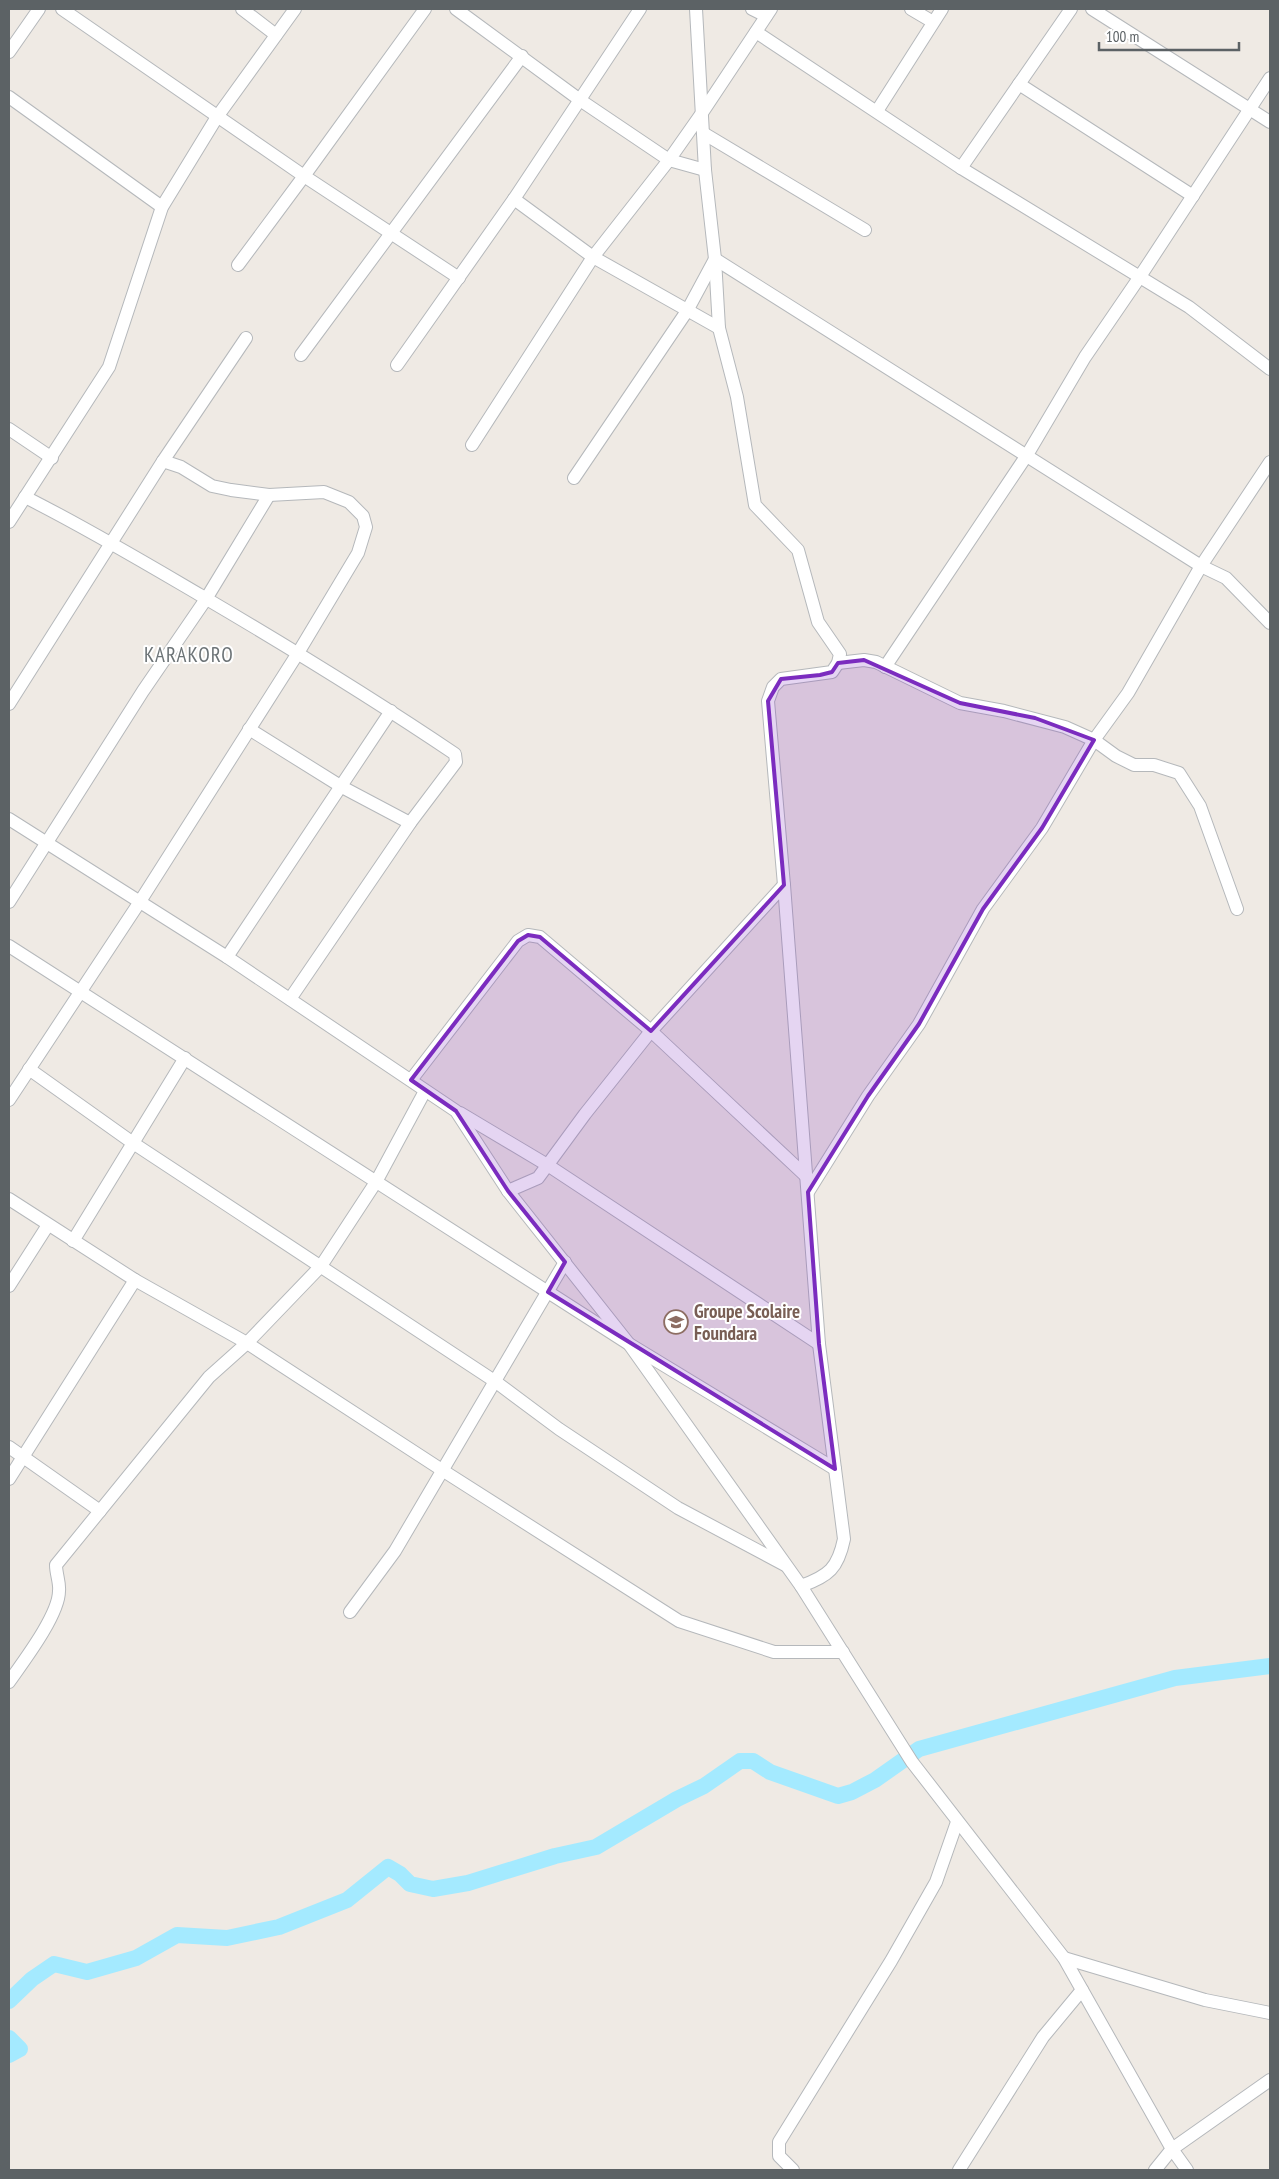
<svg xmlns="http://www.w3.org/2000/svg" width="1279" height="2179" viewBox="0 0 1279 2179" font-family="'PT Sans Narrow',sans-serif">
<rect width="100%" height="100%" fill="#efeae4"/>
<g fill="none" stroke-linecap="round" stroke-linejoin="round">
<g stroke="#a4eaff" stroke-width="16">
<polyline points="9,2001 32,1979 54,1964 87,1972 136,1958 177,1935 227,1938 279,1927 347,1900 388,1867 400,1874 410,1884 433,1889 468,1883 555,1856 596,1847 677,1799 704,1786 740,1761 753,1761 770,1772 838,1796 852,1792 875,1780 919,1749 1175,1678 1270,1666"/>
<polyline points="9,2038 20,2049 9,2055"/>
</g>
<g stroke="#b5b8bb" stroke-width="14">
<g id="minor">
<polyline points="62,9 304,176 459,278"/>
<polyline points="242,9 276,35"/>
<polyline points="456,9 580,100 669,160 705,170"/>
<path d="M696,9L705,170L715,259L719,328L737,397L755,505L798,550L818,622L840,654L838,663L832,672L781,679L773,687L768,701L784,885L819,1344L844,1539C838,1568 829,1576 801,1586"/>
<polyline points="752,9 766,16"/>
<polyline points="911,9 933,22"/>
<polyline points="1092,9 1270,122"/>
<polyline points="756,32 961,168 1189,307 1270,369"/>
<polyline points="9,52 39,9"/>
<polyline points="1019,84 1193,196"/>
<polyline points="9,97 162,207"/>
<polyline points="877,111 942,9"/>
<polyline points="703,133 865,230"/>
<polyline points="961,168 1071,9"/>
<polyline points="514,199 593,257 719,328"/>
<polyline points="238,265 304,176 425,9"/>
<polyline points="301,355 522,56"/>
<polyline points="397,365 514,199 640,9"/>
<polyline points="9,429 52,458"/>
<polyline points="472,445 593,257 669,160 702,113 771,9"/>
<polyline points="574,478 687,311 715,259 1201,566 1226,578 1270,623"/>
<path d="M25,497C85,527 142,561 200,595C287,646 372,698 455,754L456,762L410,823L290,999"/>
<polyline points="9,522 109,367 162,207 217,117 295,9"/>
<polyline points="838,663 864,660 876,662 960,703 1004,711 1065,727 1094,740 1116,756 1134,765 1154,765 1179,773 1200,806 1237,909"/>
<polyline points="885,667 1027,455 1085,357 1139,278 1270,78"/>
<polyline points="9,704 163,461 246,338"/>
<polyline points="249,729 342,787 410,823"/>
<polyline points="9,819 227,957 456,1111 508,1191 629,1344 801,1586 912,1762 1064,1958 1172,2149 1187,2170"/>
<polyline points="9,902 143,691 206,599 269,495"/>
<polyline points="9,946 629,1344 835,1469"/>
<polyline points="227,957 391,711"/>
<polyline points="29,1069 133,1143 496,1382 559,1429 678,1508 785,1565"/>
<polyline points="411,1080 518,941 528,935 540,937 651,1031 807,1177"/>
<polyline points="9,1100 139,903 298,653 358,553 366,527 363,516 349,502 324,492 269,495 231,490 212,486 181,467 163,461"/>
<polyline points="460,1113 549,1166 819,1344"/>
<polyline points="508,1191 538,1178 585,1114 651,1031 784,885"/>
<polyline points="808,1192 868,1096 919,1024 983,909 1042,828 1094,740 1128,693 1201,566 1270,462"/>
<polyline points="9,1199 135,1280 247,1343 442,1470 679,1621 774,1652 843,1652"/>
<polyline points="73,1241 185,1058"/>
<polyline points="9,1286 48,1225"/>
<polyline points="9,1447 100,1511"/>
<polyline points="9,1479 135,1280"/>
<polyline points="350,1612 395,1551 565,1262"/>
<path d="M9,1682C23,1662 59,1615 59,1591C60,1583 56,1574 56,1565L209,1377L247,1343L321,1266L376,1182L425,1091"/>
<polyline points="1064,1958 1205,2000 1270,2013"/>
<polyline points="793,2170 779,2156 779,2142 891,1961 936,1882 957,1822"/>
<polyline points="959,2170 1043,2037 1082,1990"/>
<polyline points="1155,2170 1172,2149 1270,2080"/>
</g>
</g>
<use href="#minor" stroke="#fff" stroke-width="12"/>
</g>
<path fill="#7b2cbf" fill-opacity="0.2" stroke="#7b2cbf" stroke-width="4" stroke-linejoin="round" d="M864,660L960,703L1035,718L1094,740L1042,828L983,909L919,1024L868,1096L808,1192L819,1344L835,1469L548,1292L565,1262L508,1191L456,1111L411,1080L518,941L528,935L540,937L651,1031L784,885L768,701L781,679L820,675L832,672L838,663Z"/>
<defs>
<g id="school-ring" transform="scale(1.25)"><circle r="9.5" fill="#fff" stroke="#8d6e63" stroke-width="1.5"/><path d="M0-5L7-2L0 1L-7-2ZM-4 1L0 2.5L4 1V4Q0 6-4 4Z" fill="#8d6e63"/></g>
</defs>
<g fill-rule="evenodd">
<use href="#school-ring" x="676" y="1322"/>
</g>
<g text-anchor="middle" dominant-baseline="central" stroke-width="4" stroke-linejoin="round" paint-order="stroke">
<g font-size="19" font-weight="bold" fill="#785e54" stroke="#fff" text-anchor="start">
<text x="694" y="1311">Groupe Scolaire<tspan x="694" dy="22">Foundara</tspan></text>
</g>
<g font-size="21" letter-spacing="1" fill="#6d7477" stroke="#fff">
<text x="189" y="654">KARAKORO</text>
</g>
</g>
<rect width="1279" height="2179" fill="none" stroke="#5c6265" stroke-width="20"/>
<path d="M1099 42v8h140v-8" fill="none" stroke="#5c6265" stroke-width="2.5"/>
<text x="1106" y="42" font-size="15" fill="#5c6265" stroke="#ffffff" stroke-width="4" paint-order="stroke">100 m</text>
</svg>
